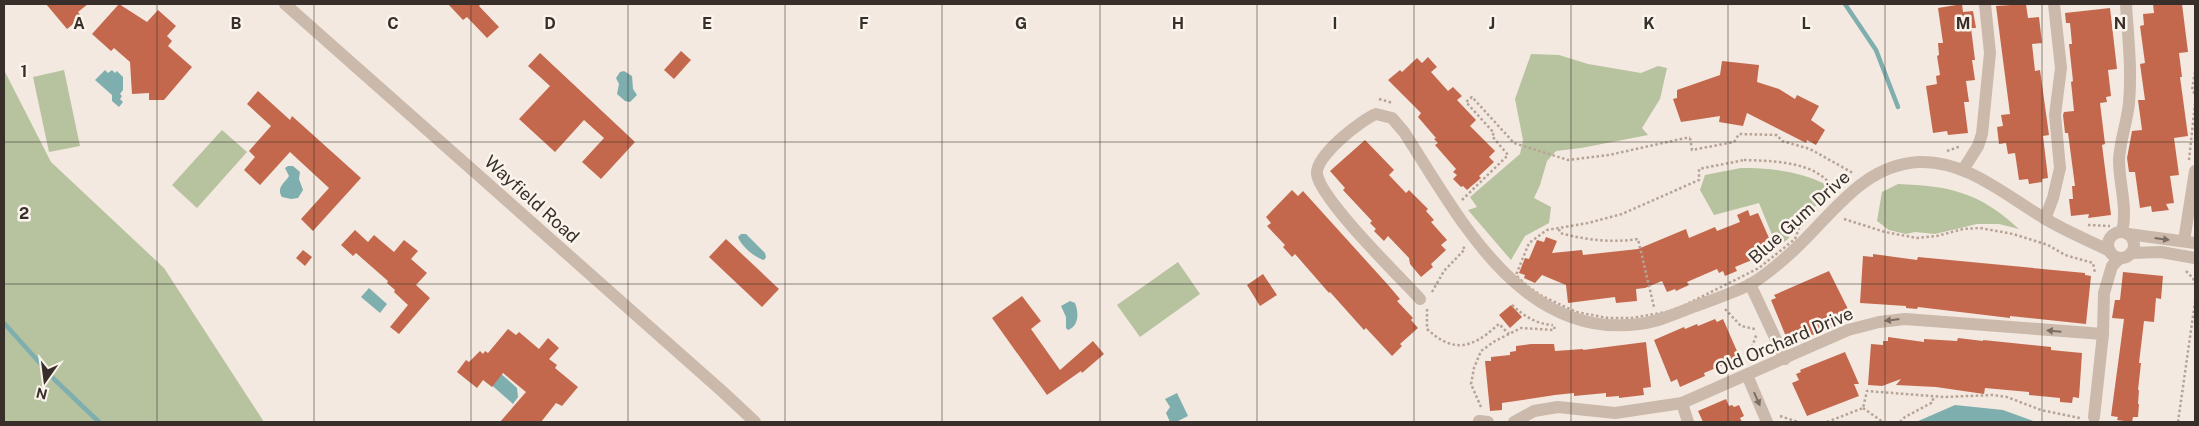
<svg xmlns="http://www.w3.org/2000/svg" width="2199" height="426" viewBox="0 0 2199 426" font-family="'Public Sans',sans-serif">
<rect width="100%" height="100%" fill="#f3e9e0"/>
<g fill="#b7c29f">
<polygon points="1531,54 1559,55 1588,64 1641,73 1658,66 1667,68 1660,99 1642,128 1648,135 1581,148 1556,151 1547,161 1540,185 1534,198 1551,207 1549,223 1525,236 1511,260 1468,210 1477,207 1470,197 1520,154 1523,140 1515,99"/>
<polygon points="4,70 51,162 164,268 264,422 4,422"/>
<polygon points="64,70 80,146 49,152 33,77"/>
<polygon points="222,130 247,152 197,208 172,185"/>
<path d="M1741,168C1770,168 1799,171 1825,184L1823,198L1797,226L1788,239L1777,247L1759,203L1714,215L1700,190L1705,175Z"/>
<path d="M1898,184C1950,186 1979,192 2019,229L1999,224H1977L1935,234L1915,232L1906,234L1889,230L1877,221L1882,192Z"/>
<polygon points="1178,262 1200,294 1140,337 1117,305"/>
</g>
<g fill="#7faeaf">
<polygon points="105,70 108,73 112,70 115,73 117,71 123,77 123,90 120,94 122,96 120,99 123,102 119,107 112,101 112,95 95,80"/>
<polygon points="624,71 632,76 633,89 637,95 630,102 625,101 617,94 619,84 616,78 620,72"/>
<path d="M288,166H293L300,172L299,179L303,190L298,198L291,199L282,197C276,187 285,183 289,176L285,168Z"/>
<path d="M741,234H746L765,253L766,257L764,260C755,258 741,246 738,237Z"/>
<polygon points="369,288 387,304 380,313 361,297"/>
<path d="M1070,301L1075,303C1079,313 1079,326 1068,330L1066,328V317L1061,306Z"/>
<polygon points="498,371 517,388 518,397 513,404 488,382"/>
<polygon points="1177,393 1188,416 1176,422 1170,422 1166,413 1170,407 1165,399"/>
<polygon points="1955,405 2003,410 2036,422 1916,422"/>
</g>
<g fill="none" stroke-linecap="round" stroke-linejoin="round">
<g stroke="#7faeaf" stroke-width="4.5">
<polyline points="1845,4 1876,50 1898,107"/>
<polyline points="4,323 55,380 99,422"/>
</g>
</g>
<g fill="#c4684d">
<polygon points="46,4 88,4 78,12 82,17 67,29"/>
<polygon points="119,4 147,22 158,10 176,26 167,36 172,41 168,46 192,67 164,100 149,100 149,93 132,94 130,62 114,48 111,51 92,34"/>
<polygon points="448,4 481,4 479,6 499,27 487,38 467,17 463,20"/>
<polygon points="1962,4 1963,12 1973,11 1976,28 1971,28 1975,60 1972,60 1975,80 1966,81 1969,102 1964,102 1968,133 1948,135 1947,131 1933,133 1926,86 1937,84 1936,76 1940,75 1937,56 1939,55 1938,43 1943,43 1938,8"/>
<polygon points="2026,4 2028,18 2039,17 2042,43 2032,44 2035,71 2040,70 2049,135 2043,136 2048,178 2042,179 2042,182 2029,184 2028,179 2019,180 2015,153 2008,154 2006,143 1999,144 1997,127 2003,126 2001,115 2010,114 1996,6"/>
<polygon points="2153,4 2182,4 2188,52 2179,53 2182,77 2180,77 2188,136 2174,138 2179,175 2170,176 2174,203 2166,204 2169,210 2152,212 2151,206 2140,208 2135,172 2129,172 2127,158 2132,131 2142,130 2138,100 2145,100 2140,64 2145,63 2140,26 2144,25 2143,14 2154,13"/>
<polygon points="2110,8 2117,69 2108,70 2111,96 2106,97 2107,102 2100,103 2105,144 2102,145 2111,215 2088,218 2089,214 2071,216 2069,199 2073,199 2072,186 2075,186 2068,133 2065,133 2063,115 2064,112 2074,111 2071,82 2073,81 2069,44 2072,44 2070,23 2066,23 2065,13"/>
<polygon points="681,51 691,60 674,79 664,70"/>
<polygon points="540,53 635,142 601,179 582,162 604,138 584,120 555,152 519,119 550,86 528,66"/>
<polygon points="1428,57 1437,67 1431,72 1448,91 1453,87 1462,96 1457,100 1476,120 1470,126 1495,151 1489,157 1494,162 1479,176 1481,178 1467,190 1463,186 1461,187 1453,179 1457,175 1453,172 1456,169 1435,145 1438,143 1434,139 1436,138 1418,117 1421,113 1388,80 1400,70 1402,72 1417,58 1422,63"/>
<polygon points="1722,61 1759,65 1757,82 1779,89 1795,99 1797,95 1819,106 1811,120 1825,130 1816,145 1807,140 1806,143 1747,113 1743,126 1719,122 1720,116 1681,122 1673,99 1677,98 1677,90 1720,75"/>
<polygon points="258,91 290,120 292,116 361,178 313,231 301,219 329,188 290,152 260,185 244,170 255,157 249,151 271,126 247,104"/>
<polygon points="1365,140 1394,170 1389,175 1406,193 1409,190 1428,209 1426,211 1434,220 1431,222 1447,240 1441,245 1446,250 1431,264 1433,267 1421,277 1410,264 1409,258 1388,236 1384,241 1374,231 1376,229 1370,223 1372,221 1343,190 1345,188 1330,171"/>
<polygon points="1292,190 1298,196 1303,191 1389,286 1400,299 1397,301 1413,318 1411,320 1418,328 1400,344 1402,346 1392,356 1366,328 1364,330 1330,292 1329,293 1295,254 1292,257 1283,247 1285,245 1267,226 1271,223 1266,217"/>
<polygon points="1748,210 1750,216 1758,213 1773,247 1767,250 1769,253 1735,267 1737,271 1725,276 1723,271 1719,273 1717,269 1687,282 1689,285 1676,291 1675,289 1667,292 1662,281 1645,288 1636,289 1637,301 1616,303 1615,297 1568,303 1566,285 1542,275 1535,283 1524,278 1525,275 1519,273 1525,258 1529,259 1537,240 1544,242 1546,237 1557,241 1552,253 1582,250 1583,255 1638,249 1686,229 1689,238 1715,227 1717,231 1740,222 1737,215"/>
<polygon points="355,230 368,242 374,235 394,252 404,240 418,251 411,259 427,273 416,285 430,298 399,334 390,327 408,305 394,292 395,290 387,283 388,281 356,253 353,256 341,245"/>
<polygon points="726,239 779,289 762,307 709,257"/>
<polygon points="303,250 312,257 305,266 296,258"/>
<polygon points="1873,254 1917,260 1918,257 2085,273 2085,275 2091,276 2086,324 2010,316 2010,318 1918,307 1917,309 1906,308 1906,306 1860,303 1863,256 1873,257"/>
<polygon points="1829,271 1848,309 1843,311 1845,315 1841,317 1843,323 1789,344 1771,300 1776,298 1774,295"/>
<polygon points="2123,272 2163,276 2161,299 2156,298 2154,322 2144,321 2139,363 2141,363 2138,390 2139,390 2138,404 2139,404 2138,417 2133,417 2132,422 2117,420 2118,417 2111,416 2124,319 2112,318 2115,300 2120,300"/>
<polygon points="1263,274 1277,295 1260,306 1247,285"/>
<polygon points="1022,296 1041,321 1031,329 1060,370 1093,341 1104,354 1082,373 1081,371 1047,395 992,318"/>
<polygon points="1511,305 1522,317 1510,328 1499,315"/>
<polygon points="1715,319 1717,322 1723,319 1740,358 1704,373 1705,376 1680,387 1677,379 1671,382 1654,340 1684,327 1685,329 1697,324 1698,326"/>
<polygon points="508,329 516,335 519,332 539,349 548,338 559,348 549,359 557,365 555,368 578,387 562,406 556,403 541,422 500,422 526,392 503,373 492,387 483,380 477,388 457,372 466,360 469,362 480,351 483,354 485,351 488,353"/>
<polygon points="1888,337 1924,342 1924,339 1957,341 1958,338 1983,341 1983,340 2051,347 2051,350 2082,353 2079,398 2073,397 2072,403 2060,402 2060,398 2029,395 2029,392 1985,388 1984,394 1936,387 1896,385 1901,379 1882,386 1868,385 1871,344 1883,345 1883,341 1888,341"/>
<polygon points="1646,342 1651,387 1643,388 1644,395 1619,398 1619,396 1606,397 1606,393 1574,396 1574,393 1555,395 1502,403 1502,410 1490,411 1485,361 1491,361 1491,357 1510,355 1510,352 1516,351 1516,346 1531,344 1554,344 1555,351 1583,349 1583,350"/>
<polygon points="1845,352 1859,384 1854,384 1859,396 1807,416 1792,383 1799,380 1796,374 1801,372 1800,370"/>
<polygon points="1726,399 1729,406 1732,405 1734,407 1739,405 1744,416 1740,418 1742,422 1703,422 1698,411"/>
</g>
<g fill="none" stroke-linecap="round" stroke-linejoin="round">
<g stroke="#b7a396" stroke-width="2.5" stroke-dasharray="2.5 2.5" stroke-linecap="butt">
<polyline points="2195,72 2192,90 2195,94"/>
<polyline points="1379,99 1393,103"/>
<polyline points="1690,138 1692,150 1734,142 1739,134 1777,135 1782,141 1810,149 1853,173"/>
<polyline points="1947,151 1961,146"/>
<path d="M1744,160C1773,161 1816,161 1833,188V193L1799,228L1795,239L1759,268L1681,307L1666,312L1632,318H1608L1576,312L1542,296L1527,286L1516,275L1529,243L1547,230L1588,223L1622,214L1699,180V169Z"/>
<polyline points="2189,160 2195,104"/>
<polyline points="1462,200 1508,155 1492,136 1494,133 1466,102 1472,97 1514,143 1568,160 1609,155 1690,137"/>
<polyline points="1844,219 1885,232 1917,238 1937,236 1963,229 1980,228 2013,234 2048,245 2065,255 2093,263 2095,273"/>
<polyline points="2088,225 2110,226"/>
<path d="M1559,229L1560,233C1586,240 1611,243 1638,239L1654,307"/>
<polyline points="2186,271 2193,278 2195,284"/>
<polyline points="1432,292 1444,271 1465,249 1463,247"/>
<path d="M1512,305C1524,316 1536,324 1553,325"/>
<path d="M1427,309V329C1448,348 1464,351 1487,334C1491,331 1495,327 1499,324L1509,334"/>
<polyline points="1725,309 1741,326 1755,329"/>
<polyline points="1757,356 1752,347 1757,333"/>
<polyline points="1481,407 1471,384 1474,368 1481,351 1495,341 1521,328 1554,330 1555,325"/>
<polyline points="1863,408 1883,422"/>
<polyline points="1780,416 1798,422"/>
<polyline points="1827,422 1863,408 1867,391 1944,397 1993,395 2007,397 2041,410 2080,418"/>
<polyline points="1900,422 1905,417 1933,402 1933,396"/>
<polyline points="2178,422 2195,302"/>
</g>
<g stroke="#cbb9ab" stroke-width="12">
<polyline points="285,4 723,392 755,422"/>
<polyline points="1963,170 1978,146 1982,134 1990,53 1985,4"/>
<polyline points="2045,219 2053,198 2060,168 2055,115 2061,68 2054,4"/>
<path d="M2122,232C2128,208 2119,184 2119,160C2120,140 2127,123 2129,103C2132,70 2128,37 2126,4"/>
<circle cx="2121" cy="245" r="13"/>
<polyline points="2128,234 2195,243"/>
<polyline points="2184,241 2195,171"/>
<polyline points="2131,253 2161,252 2195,258"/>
<polyline points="1750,284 1785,359"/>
<path d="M1420,299C1399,276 1320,199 1317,174C1315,156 1361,120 1376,114L1392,118L1404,132C1458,215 1520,340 1639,324C1657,322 1675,314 1693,307C1711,300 1731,294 1749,285C1764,277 1781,262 1794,250C1832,215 1862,165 1919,162C1966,160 2005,195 2044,218C2065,231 2088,240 2110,251"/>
<polyline points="1747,375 1767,422"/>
<polyline points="1682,403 1688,422"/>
<polyline points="2094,417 2103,334 2104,293 2112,266 2120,258"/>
<polyline points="1479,421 1488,422"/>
<polyline points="1514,422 1534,411 1558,407 1615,413 1682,403 1848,330 1879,322 1905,319 2103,334"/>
</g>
</g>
<defs><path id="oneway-solid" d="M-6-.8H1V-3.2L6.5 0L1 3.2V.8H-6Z" transform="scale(1.25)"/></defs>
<g fill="#7b6d64">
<use href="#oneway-solid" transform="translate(2162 239) rotate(7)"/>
<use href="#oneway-solid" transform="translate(1892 320) rotate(173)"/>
<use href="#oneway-solid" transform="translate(2054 331) rotate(-175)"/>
<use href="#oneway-solid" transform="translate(1757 399) rotate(66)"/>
</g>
<path fill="none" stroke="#392f2a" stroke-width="1" stroke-opacity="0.55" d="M157,4V422M314,4V422M471,4V422M628,4V422M785,4V422M942,4V422M1100,4V422M1257,4V422M1414,4V422M1571,4V422M1728,4V422M1885,4V422M2042,4V422M4,142H2195M4,284H2195"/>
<g text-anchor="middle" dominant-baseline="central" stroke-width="5" stroke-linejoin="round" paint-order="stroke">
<g font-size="18" fill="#392f2a" stroke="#faf4ec">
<text transform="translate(532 199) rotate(42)">Wayfield Road</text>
<text transform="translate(1799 217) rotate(-42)">Blue Gum Drive</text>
<text transform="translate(1784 341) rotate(-23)">Old Orchard Drive</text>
</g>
</g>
<g font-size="16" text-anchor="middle" font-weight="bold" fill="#392f2a" stroke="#faf4ec" stroke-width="5" stroke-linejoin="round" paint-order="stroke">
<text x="79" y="29">A</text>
<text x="236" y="29">B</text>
<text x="393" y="29">C</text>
<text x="550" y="29">D</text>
<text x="707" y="29">E</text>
<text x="864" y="29">F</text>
<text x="1021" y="29">G</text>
<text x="1178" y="29">H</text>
<text x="1335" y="29">I</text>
<text x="1492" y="29">J</text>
<text x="1649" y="29">K</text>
<text x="1806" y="29">L</text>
<text x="1963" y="29">M</text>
<text x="2120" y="29">N</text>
<text x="24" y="77">1</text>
<text x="24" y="219">2</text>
</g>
<rect width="2199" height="426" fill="none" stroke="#392f2a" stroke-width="10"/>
<g transform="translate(45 381) rotate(194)" stroke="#faf4ec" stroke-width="4" paint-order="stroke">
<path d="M0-4L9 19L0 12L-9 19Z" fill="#392f2a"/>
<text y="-8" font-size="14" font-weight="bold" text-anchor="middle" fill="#392f2a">N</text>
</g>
</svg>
